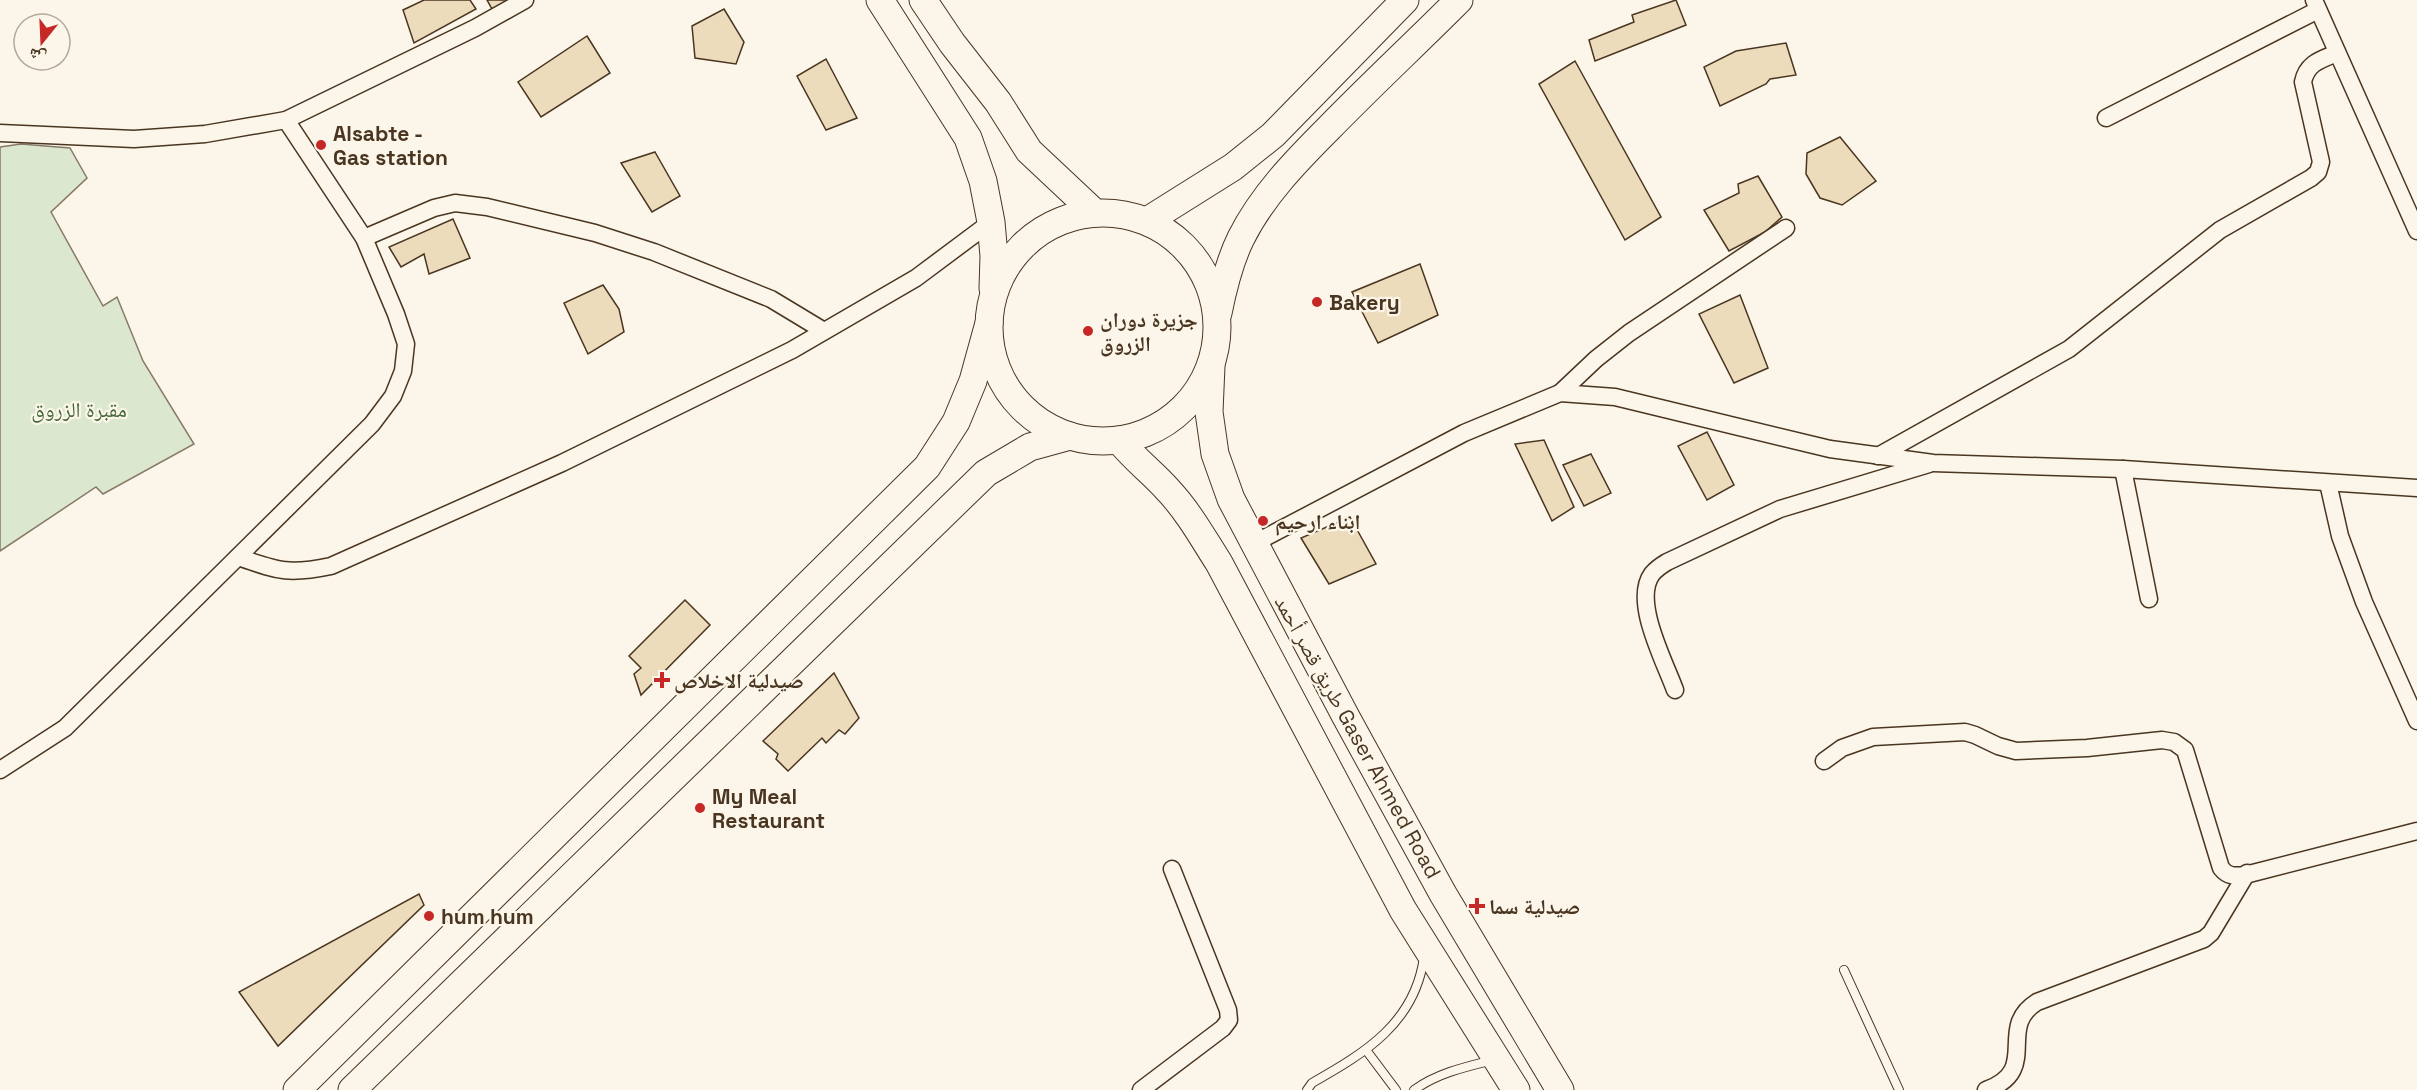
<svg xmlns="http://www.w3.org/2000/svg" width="2417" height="1090" viewBox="0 0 2417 1090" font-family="'Space Grotesk','Noto Naskh Arabic',sans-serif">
<rect width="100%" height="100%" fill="#fbf6e9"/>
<polygon fill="#dce7d0" stroke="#887966" stroke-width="1.5" points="21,144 70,148 87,178 51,212 103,306 117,297 143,361 194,444 103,494 96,487 0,551 0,147"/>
<g fill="#ecdcbc" stroke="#4a3520" stroke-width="1.5">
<polygon points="424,0 470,0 476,9 414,43 403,10"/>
<polygon points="487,0 509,0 492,9"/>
<polygon points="1676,0 1686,25 1595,61 1589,40 1634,22 1632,15"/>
<polygon points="724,9 744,42 736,64 695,58 692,26"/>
<polygon points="587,36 610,73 541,117 518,82"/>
<polygon points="1786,43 1796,75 1770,79 1766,84 1720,106 1704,67 1736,51"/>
<polygon points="826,59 857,118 826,130 797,76"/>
<polygon points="1575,61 1661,217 1625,240 1539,84"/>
<polygon points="1840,137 1876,181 1842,205 1820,198 1806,174 1807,153"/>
<polygon points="655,152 680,196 652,212 621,163"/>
<polygon points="1758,176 1782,217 1765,232 1729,251 1704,210 1739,193 1738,184"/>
<polygon points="453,219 470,258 429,274 424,254 401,267 389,247"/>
<polygon points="1420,264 1438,315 1378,343 1352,292"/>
<polygon points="603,285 619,309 624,332 588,354 564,303"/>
<polygon points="1740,295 1768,368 1734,383 1699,314"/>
<polygon points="1707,432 1734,485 1707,500 1678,446"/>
<polygon points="1544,440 1574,507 1552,521 1515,444"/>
<polygon points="1591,454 1611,493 1584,506 1563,465"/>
<polygon points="1350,517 1376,564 1329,584 1301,538"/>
<polygon points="685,600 710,625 641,695 634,674 641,668 629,656"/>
<polygon points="834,673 859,718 845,734 839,730 826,743 822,738 788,771 776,759 778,754 763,741"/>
<polygon points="419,894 424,905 278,1046 239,992"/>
</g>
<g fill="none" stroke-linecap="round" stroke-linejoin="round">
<g stroke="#4a3520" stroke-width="10">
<g id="service">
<polyline points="1844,970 1899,1090"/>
<polyline points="1366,1050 1396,1090"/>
<path d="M1307,1090L1312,1083C1365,1053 1415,1023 1424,957"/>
<path d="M1414,1090C1438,1073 1465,1067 1493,1060"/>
</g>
</g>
<g stroke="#4a3520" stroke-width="19">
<g id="minor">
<polyline points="2314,0 2417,231"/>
<polyline points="2106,118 2318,10"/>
<polyline points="0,133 134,139 205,134 286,120 475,28 525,0"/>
<polyline points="364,238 434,208 455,203 487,207 595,233 654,252 771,299 824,331"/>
<polyline points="1560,393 1596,359 1629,333 1786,228"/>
<path d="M1878,456L2069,349L2220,230L2311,178L2318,172L2321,162L2303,82C2307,63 2320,60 2337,53"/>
<polyline points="2123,469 2149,599"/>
<polyline points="2328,483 2340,536 2364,602 2417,721"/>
<polyline points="1253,544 1464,433 1560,393 1615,397 1830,449 1933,463 2123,469 2417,488"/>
<path d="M238,557C279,571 288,575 331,566L562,463L792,350L916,278L991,222"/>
<path d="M1675,690C1665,662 1632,601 1652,574C1656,569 1662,565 1667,562L1780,509L1929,464"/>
<path d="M1824,761L1842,748L1873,737L1965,732L1975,735L1998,746L2016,751L2087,748L2162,740L2174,742L2185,750L2221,868C2228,877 2235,876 2245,875L2417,831"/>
<polyline points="0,770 65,728 372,424 393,396 403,371 406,344 396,314 364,238 286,120"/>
<polyline points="1141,1090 1223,1028 1229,1020 1228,1010 1172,869"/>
<path d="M1986,1090C2042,1070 1995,1028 2037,1002L2204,939L2211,933L2247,873"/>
</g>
</g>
<g stroke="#4a3520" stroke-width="29">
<g id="primary">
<polyline points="880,0 968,138 983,181 991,222 994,256 993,288"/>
<polyline points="923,0 952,43 998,102 1029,151 1095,213"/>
<circle cx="1103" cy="327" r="114"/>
<polyline points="1147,221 1233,167 1273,135 1405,0"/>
<path d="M1218,313C1223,288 1229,262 1241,238C1262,196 1295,162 1329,128C1371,85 1416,43 1459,0"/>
<polyline points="1211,366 1209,412 1215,454 1231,499 1346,717 1443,894 1560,1090"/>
<path d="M1119,440C1135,460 1152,472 1168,490C1188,511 1203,538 1219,563L1403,910L1516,1090"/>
<polyline points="297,1090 927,467 956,422 973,381 989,323"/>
<polyline points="352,1090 986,473 1030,447 1070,436"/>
</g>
</g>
<use href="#service" stroke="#fbf6e9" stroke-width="8"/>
<use href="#minor" stroke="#fbf6e9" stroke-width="16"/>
<use href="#primary" stroke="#fbf6e9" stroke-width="27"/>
</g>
<g fill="#c62828" stroke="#fbf6e9" stroke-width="2">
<circle cx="321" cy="145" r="6"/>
<circle cx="1317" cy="302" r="6"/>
<circle cx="1088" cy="331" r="6"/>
<circle cx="1263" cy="521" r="6"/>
<path d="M659 671h6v6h6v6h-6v6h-6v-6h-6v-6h6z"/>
<circle cx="700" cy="808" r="6"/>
<path d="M1474 897h6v6h6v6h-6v6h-6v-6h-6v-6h6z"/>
<circle cx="429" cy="916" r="6"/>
</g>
<g text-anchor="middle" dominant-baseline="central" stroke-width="4.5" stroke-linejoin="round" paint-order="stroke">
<g font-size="21" font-weight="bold" fill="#4a3520" stroke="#fbf6e9" text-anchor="start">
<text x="333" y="133">Alsabte -<tspan x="333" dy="24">Gas station</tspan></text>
<text x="1329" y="302">Bakery</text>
<text x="1100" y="319">جزيرة دوران<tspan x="1100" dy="24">الزروق</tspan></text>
<text x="1275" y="521">ابناء ارحيم</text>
<text x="674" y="680">صيدلية الاخلاص</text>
<text x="712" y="796">My Meal<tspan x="712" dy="24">Restaurant</tspan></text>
<text x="1489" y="906">صيدلية سما</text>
<text x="441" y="916">hum hum</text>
</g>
<g font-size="21" fill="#436837" stroke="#fbf6e9">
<text x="79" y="409">مقبرة الزروق</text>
</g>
<g font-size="21" fill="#4a3520" stroke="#fbf6e9">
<text transform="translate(1358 737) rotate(61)">طريق قصر أحمد Gaser Ahmed Road</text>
</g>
</g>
<g transform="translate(42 42) rotate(198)"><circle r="28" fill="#fbf6e9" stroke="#b4a999" stroke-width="1.5"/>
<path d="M0-4.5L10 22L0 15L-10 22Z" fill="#c62828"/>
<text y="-9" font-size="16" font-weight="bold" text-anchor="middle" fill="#4a3520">ش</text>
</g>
</svg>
